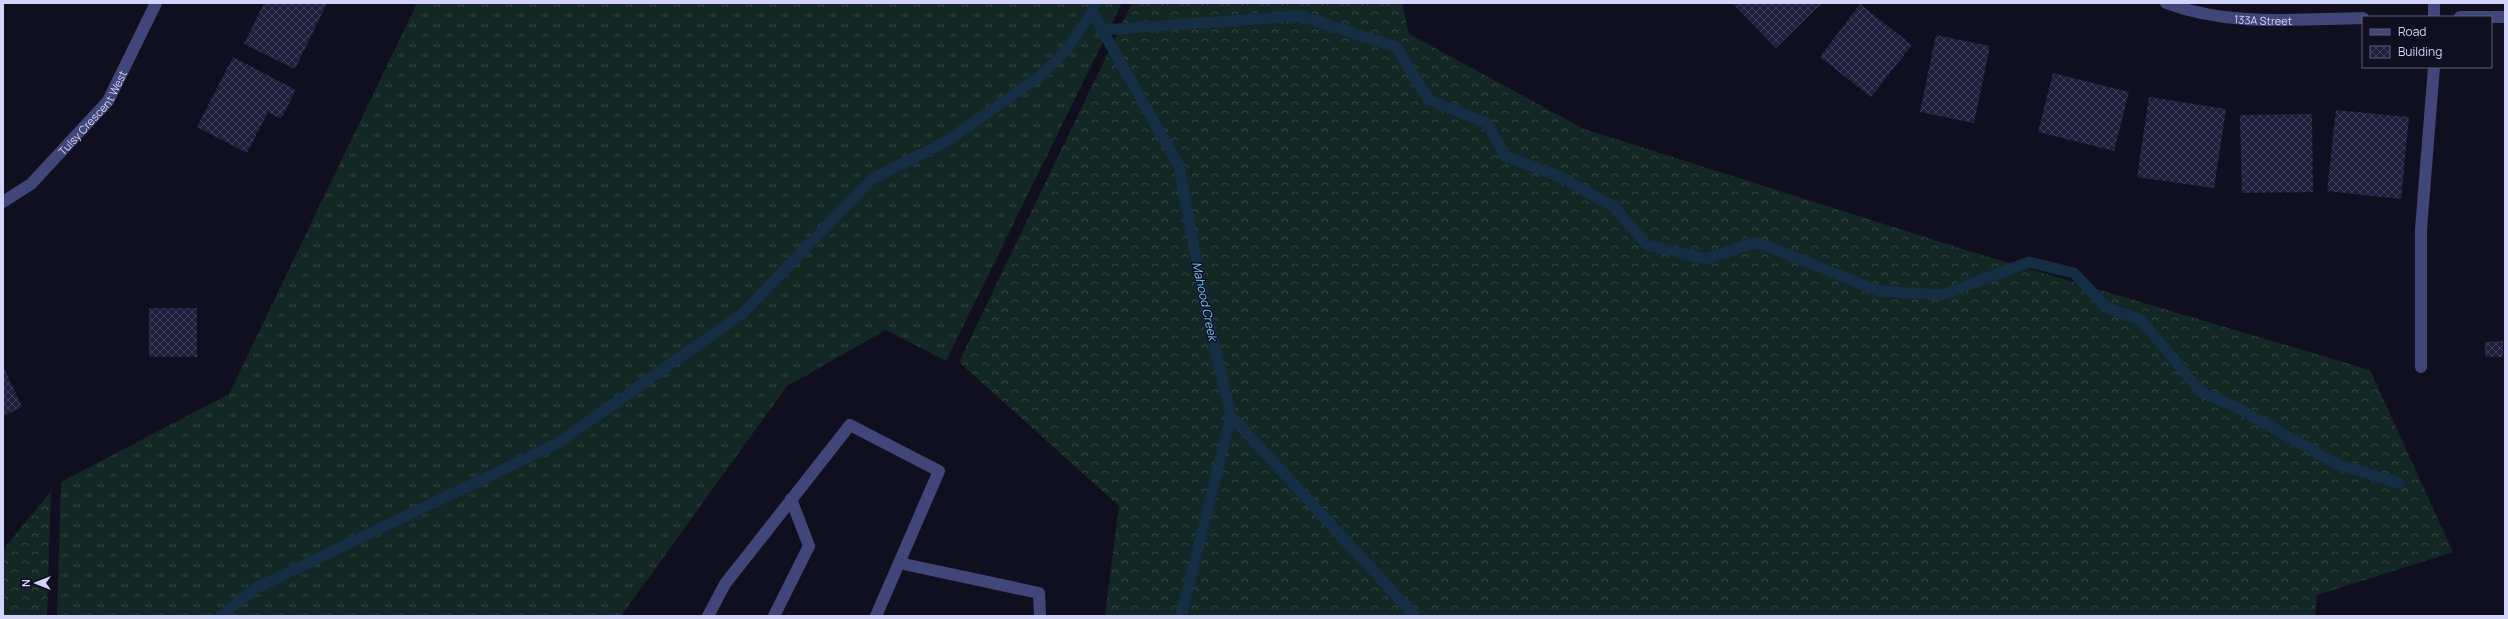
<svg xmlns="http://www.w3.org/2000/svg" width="2508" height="619" viewBox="0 0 2508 619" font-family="Manrope,sans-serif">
<defs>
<pattern id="grass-tufts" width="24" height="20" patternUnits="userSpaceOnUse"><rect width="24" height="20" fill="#132824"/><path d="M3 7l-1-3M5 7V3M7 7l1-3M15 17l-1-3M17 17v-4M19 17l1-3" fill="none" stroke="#344645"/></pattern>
<pattern id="forest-crowns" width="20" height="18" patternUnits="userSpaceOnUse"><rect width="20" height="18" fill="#132824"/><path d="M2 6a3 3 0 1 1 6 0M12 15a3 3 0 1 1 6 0" fill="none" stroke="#344645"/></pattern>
<pattern id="building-cross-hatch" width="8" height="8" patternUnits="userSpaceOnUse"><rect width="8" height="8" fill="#1f1e3d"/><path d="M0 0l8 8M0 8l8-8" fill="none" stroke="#3f3e5a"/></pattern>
</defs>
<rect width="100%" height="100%" fill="#100f1f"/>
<polygon fill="url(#grass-tufts)" points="417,3 1122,3 946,361 886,330 787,386 621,616 57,616 61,482 229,394"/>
<g fill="url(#forest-crowns)">
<polygon points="1132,3 1402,3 1409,34 1584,129 1969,251 2370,370 2453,552 2317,595 2315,616 1105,616 1119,506 959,362"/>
<polygon points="51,491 47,616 3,616 3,550"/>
</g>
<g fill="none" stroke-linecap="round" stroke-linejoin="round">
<g stroke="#152e43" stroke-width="11">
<polyline points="1095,3 1092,12 1179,166 1204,302 1231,416 1181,616"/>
<polyline points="1102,30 1301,16 1396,47 1429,100 1487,123 1505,156 1561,177 1614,207 1647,245 1705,259 1757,242 1879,291 1942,295 2029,262 2074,273 2107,308 2141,320 2201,392 2238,408 2336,464 2399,483"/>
<polyline points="1231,416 1415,616"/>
<polyline points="221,616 256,588 558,443 742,314 872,179 947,141 1039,77 1065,52 1092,12"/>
</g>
</g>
<g fill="url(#building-cross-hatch)">
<polygon points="264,3 327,3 295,69 244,44"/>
<polygon points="1732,3 1822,3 1776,48"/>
<polygon points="1860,4 1912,45 1871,97 1820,57"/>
<polygon points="1936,35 1990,46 1974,123 1920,112"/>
<polygon points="233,57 296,90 281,119 268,112 247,153 197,127"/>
<polygon points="2053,73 2129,92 2114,151 2038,132"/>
<polygon points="2149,97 2226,109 2214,188 2137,177"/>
<polygon points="2336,110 2409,117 2401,199 2327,191"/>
<polygon points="2312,114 2313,192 2242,193 2240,115"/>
<rect x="149" y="308" width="48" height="49"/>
<polygon points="2503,341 2503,357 2485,357 2485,342"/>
<polygon points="3,366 22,407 3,416"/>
</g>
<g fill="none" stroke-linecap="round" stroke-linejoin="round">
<g stroke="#404778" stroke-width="12">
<path id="s1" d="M2166,3C2230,27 2296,19 2363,18"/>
<polyline points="2434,3 2434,17"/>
<polyline points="2460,17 2505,17"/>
<path id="s2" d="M3,202L31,184L108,101L156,3"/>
<polyline points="2421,367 2421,229 2434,67"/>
<polyline points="899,563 1039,593 1040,616"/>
<polyline points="708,616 725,584 850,425 939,471 876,616"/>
<polyline points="774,616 809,546 791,499"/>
</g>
</g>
<g text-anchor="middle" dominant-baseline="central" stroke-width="3" stroke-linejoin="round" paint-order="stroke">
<g font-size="11" fill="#d3d4f9" stroke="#100f1f">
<text stroke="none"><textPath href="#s1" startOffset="99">133A Street</textPath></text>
<text stroke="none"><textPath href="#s2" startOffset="128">Tulsy Crescent West</textPath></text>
</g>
<g font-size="12" font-style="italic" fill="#6ec6ed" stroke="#100f1f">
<text transform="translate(1205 301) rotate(78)">Mahood Creek</text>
</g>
</g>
<rect width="2508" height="619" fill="none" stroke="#d3d4f9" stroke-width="8"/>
<rect x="2362" y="16" width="130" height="52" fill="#100f1f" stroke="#5e5e76"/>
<rect x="2370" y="29" width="20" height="6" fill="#404778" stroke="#5e5e76"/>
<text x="2398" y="36" font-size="12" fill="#d3d4f9">Road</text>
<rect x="2370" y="46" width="20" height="12" fill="url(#building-cross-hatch)" stroke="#5e5e76"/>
<text x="2398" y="56" font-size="12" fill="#d3d4f9">Building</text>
<g transform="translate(36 583) rotate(270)" stroke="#100f1f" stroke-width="3" paint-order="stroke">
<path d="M0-3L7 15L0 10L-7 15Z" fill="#d3d4f9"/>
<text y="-6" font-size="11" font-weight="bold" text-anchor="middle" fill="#d3d4f9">N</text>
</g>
</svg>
